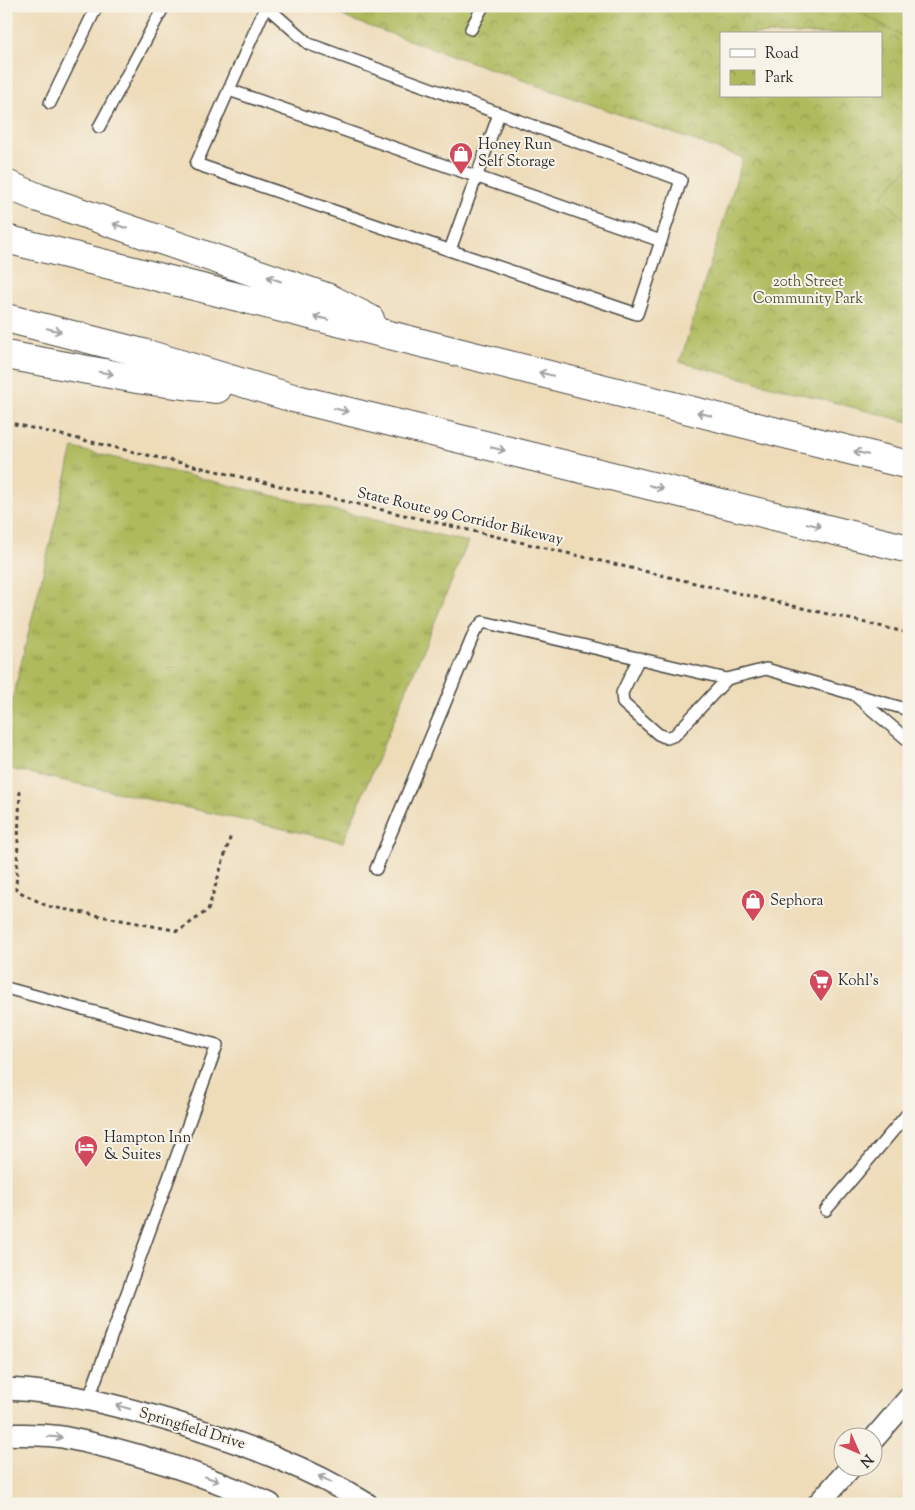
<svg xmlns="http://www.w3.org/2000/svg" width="915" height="1510" viewBox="0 0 915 1510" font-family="'Sorts Mill Goudy',serif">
<defs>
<pattern id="grass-tufts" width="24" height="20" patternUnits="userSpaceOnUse" patternTransform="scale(1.25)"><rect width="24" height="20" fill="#aeba5c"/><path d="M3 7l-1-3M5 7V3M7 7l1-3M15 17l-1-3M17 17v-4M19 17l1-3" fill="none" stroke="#8e974c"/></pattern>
<pattern id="park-crowns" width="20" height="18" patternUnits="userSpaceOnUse" patternTransform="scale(1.25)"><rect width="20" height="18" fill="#aeba5c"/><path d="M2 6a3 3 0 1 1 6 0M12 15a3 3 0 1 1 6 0" fill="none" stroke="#8e974c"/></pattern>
</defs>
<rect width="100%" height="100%" fill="#f7f3e8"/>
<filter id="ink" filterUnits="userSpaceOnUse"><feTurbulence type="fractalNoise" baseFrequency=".02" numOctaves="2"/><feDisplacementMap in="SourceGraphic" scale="10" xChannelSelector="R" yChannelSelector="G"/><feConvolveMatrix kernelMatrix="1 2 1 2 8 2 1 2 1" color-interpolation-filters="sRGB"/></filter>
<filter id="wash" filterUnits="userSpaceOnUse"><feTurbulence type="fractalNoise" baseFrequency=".0096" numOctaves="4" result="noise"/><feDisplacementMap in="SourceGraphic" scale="20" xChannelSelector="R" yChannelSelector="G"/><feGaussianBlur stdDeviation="1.12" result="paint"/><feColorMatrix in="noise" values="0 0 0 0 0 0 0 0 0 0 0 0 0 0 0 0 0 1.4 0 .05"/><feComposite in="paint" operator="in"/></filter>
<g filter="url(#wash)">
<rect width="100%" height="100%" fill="#eedcb9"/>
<polygon fill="url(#grass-tufts)" stroke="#6c7244" points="73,448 468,542 343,842 6,768 6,726"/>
<path fill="url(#park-crowns)" stroke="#6c7244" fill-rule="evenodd" d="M327,6H909V422L680,362L743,158L349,19ZM721,34H881V96H721Z"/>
<g fill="#aeba5c" stroke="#6c7244">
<polygon points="850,6 909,6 909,36 907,39"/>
<polygon points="909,167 909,224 881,196"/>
</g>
</g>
<g filter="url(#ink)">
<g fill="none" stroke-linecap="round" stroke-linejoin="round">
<g stroke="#484640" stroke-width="14">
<g id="lane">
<polyline points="266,6 196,164 637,314 681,180 309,44 266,6"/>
<polyline points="471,29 483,6"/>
<polyline points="229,90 661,241"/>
<polyline points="50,103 97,6"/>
<polyline points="99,127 164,6"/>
<polyline points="450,250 499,114"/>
<polyline points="639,658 622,693 623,703 658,734 667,738 675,735 727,679"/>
<polyline points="857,697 909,741"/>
<polyline points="376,869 475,631 483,622 727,679 766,669 909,710"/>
<polyline points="6,988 217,1045 89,1398"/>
<polyline points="826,1210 909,1112"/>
</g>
</g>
<g stroke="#484640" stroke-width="24">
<g id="street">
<path d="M6,1389C64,1391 119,1406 174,1422C242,1443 307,1466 367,1504"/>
<path d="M6,1434C26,1435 48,1434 67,1438C137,1452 205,1475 270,1504"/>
<polyline points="872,1441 909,1398"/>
<polyline points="818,1504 850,1468"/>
</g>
</g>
<g stroke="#484640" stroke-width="30">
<g id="highway">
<polyline points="6,184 39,198 329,298 370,319"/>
<polyline points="6,239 909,465"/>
<polyline points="6,318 147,354 293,398 909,549"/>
<polyline points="6,355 137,379 217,389"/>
</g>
</g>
<g stroke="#484640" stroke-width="3" stroke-dasharray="4 4" stroke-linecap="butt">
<polyline points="6,422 909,633"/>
<polyline points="20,791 16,890 47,906 179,931 208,910 231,835"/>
</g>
<use href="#lane" stroke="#fff" stroke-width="11"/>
<use href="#street" stroke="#fff" stroke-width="21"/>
<use href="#highway" stroke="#fff" stroke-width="28"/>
</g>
<defs><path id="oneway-shaft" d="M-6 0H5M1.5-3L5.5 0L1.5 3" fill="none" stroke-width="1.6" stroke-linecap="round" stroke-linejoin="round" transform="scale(1.25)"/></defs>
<g stroke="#a0a0a0">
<use href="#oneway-shaft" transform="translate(120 226) rotate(-161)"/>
<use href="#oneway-shaft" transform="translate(274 279) rotate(-161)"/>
<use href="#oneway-shaft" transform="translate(321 318) rotate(-166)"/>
<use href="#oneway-shaft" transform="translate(54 330) rotate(14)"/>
<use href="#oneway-shaft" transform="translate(106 373) rotate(10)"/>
<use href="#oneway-shaft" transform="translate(546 374) rotate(-166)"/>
<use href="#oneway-shaft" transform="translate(341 410) rotate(14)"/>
<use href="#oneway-shaft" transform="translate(704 414) rotate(-166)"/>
<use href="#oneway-shaft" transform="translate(498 449) rotate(14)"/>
<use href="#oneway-shaft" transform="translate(861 453) rotate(-166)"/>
<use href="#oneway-shaft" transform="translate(656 487) rotate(14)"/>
<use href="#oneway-shaft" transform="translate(814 525) rotate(14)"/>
<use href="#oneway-shaft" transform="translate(123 1407) rotate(-165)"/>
<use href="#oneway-shaft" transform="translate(55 1437) rotate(4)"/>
<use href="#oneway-shaft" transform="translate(212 1479) rotate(19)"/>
<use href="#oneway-shaft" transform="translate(325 1479) rotate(-154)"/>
</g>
</g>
<defs>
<g id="shop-pin" transform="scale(1.25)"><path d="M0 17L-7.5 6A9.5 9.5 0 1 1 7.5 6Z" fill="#d1495b" stroke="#f7f3e8"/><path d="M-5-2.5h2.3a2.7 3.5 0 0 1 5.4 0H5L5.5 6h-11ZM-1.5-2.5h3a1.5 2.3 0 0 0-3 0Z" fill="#fff"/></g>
<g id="supermarket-pin" transform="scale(1.25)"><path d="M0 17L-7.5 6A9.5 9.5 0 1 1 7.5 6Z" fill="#d1495b" stroke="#f7f3e8"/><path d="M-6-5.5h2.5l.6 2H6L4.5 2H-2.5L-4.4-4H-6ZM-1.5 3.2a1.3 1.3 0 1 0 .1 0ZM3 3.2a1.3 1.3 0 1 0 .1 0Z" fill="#fff"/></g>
<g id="hotel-pin" transform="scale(1.25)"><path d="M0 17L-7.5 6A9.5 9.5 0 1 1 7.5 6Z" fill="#d1495b" stroke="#f7f3e8"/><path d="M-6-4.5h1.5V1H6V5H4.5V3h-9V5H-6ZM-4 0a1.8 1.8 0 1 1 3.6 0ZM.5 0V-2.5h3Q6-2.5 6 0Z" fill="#fff"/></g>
</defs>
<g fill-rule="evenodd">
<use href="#shop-pin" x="461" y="154"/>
<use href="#shop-pin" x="753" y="901"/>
<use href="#supermarket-pin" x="821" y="981"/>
<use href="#hotel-pin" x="86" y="1147"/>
</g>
<g text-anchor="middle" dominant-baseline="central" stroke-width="4" stroke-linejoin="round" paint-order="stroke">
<g font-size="15" fill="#2b2b2b" stroke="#f7f3e8" text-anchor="start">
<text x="478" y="145">Honey Run<tspan x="478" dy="17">Self Storage</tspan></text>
<text x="770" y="901">Sephora</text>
<text x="838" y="981">Kohl's</text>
<text x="104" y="1138">Hampton Inn<tspan x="104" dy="17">&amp; Suites</tspan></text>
</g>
<g font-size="15" fill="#52563a" stroke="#f7f3e8">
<text x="808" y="282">20th Street<tspan x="808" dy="17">Community Park</tspan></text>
</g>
<g font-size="15" fill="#2b2b2b" stroke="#f7f3e8">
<text transform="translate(460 517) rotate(13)">State Route 99 Corridor Bikeway</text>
<text transform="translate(192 1429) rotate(17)">Springfield Drive</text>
</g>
</g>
<rect width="915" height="1510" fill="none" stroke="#f7f3e8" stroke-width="25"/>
<rect x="720" y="32" width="162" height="65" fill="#f7f3e8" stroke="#a5a39c"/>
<rect x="730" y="49" width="25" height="8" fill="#ffffff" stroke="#a5a39c"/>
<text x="765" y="58" font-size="15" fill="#2b2b2b">Road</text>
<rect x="730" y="70" width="25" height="15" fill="url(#park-crowns)" stroke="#a5a39c"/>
<text x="765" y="82" font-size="15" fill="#2b2b2b">Park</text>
<g transform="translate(858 1452) rotate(135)"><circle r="24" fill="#f7f3e8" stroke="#a5a39c"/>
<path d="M0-4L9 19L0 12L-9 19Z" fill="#d1495b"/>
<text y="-8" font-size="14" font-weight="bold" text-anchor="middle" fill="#2b2b2b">N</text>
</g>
</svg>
